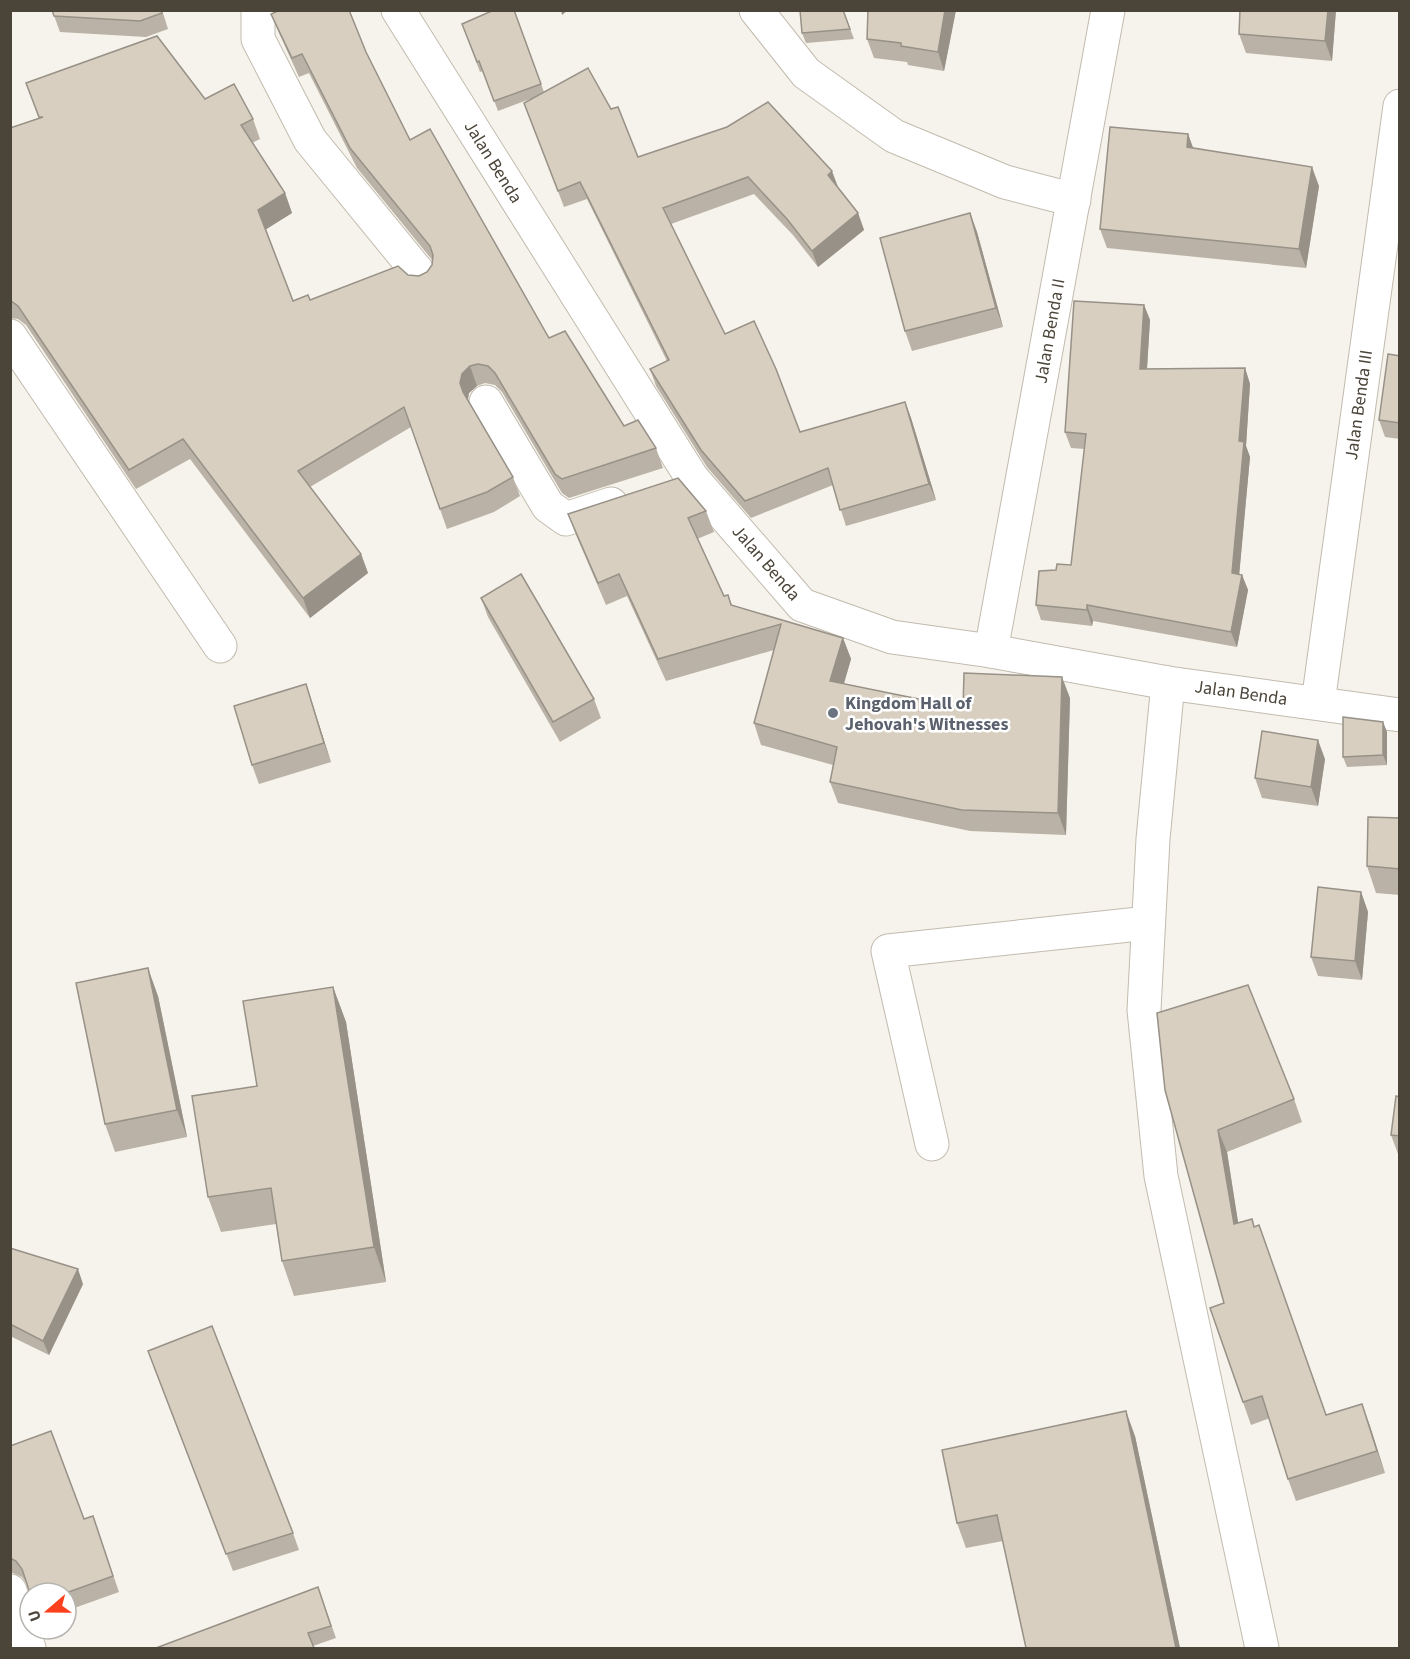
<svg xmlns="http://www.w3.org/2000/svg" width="1410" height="1659" viewBox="0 0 1410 1659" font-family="'Source Sans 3',sans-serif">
<rect width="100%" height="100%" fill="#f6f3ec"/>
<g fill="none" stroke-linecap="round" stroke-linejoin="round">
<g stroke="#c2bbae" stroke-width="35">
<g id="street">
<polyline points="258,10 258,39 310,140 422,277"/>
<polyline points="398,10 692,478 802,605 892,637 991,651 1168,683 1400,715"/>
<polyline points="756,10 806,73 894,136 1005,182 1074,200"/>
<polyline points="10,336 220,646"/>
<polyline points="486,402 548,506 566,519 611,504"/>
<polyline points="991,651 1108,10"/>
<polyline points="1168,683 1153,839 1144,1010 1161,1176 1262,1648"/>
<polyline points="1318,703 1400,106"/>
<polyline points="932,1144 888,951 1148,923"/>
<polyline points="10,1591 29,1648"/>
</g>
</g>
<use href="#street" stroke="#fff" stroke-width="33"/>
</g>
<g fill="#bab2a6">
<polygon points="52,10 162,10 168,29 146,37 60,32"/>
<polygon points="514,10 544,92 638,157 838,188 858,213 864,230 818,267 793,235 754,194 671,224 725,334 800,432 905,402 911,418 936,500 846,526 833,485 751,518 707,467 656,386 650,369 667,361 587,199 564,207 524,103 530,99 498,111 483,71 480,72 462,24"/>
<polygon points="843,10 854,39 806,43 802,33"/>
<polygon points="868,10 956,10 944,71 908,65 907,62 874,58 867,39"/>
<polygon points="1240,10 1336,10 1332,61 1246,53 1239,34"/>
<polygon points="271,14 366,52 410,140 549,338 624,426 656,448 663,468 569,498 562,493 502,392 495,385 485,383 477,386 469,393 468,400 513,477 520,496 494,512 447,529 411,427 310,487 361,554 368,573 310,618 190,459 136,489 26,325 18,319 10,318 10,128 39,119 26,83 205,99 253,119 260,139 252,143 285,193 292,213 266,229 293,301 310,300 408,275 419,276 427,272 432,265 433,261 357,168 309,73 299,77 279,33"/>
<polygon points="1188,134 1193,148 1319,186 1306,268 1107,248 1100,229"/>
<polygon points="970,213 977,232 1003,327 912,351 905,331"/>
<polygon points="1144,305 1150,320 1147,369 1245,368 1250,384 1246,446 1250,457 1239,574 1242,575 1248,590 1237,647 1093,621 1092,626 1041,620 1036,605 1056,570 1071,565 1085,449 1071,448 1065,432"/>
<polygon points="1400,356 1400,439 1385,437 1379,420"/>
<polygon points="706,511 714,532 697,539 724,596 728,595 732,605 843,638 851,659 844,684 963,708 1070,698 1066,835 970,831 838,803 830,782 833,765 761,745 754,723 774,650 666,681 627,596 606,605 576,535 568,514"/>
<polygon points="481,598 594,699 601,718 560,742 488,617"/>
<polygon points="312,703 331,762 259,784 252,765"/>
<polygon points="1383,722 1387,732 1387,765 1347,767 1343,757"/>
<polygon points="1325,759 1318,806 1262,798 1255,778"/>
<polygon points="1400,818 1400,895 1376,893 1367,866"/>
<polygon points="1361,892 1368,912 1362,980 1318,976 1311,957"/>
<polygon points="333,987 346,1022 386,1282 294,1296 282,1261 276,1224 221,1232 208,1197 257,1086"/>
<polygon points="158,996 187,1137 115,1152 105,1124"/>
<polygon points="1165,1090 1294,1099 1302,1122 1227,1152 1238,1223 1255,1226 1326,1415 1362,1404 1385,1473 1296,1501 1288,1479 1270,1418 1251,1425 1210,1308 1224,1303"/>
<polygon points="1400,1097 1400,1154 1398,1154 1391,1135"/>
<polygon points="10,1248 83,1284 49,1355 10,1336"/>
<polygon points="154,1368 293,1533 299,1550 233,1571"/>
<polygon points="1135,1436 1180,1648 1026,1648 1003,1541 966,1548 957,1523"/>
<polygon points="10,1446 84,1519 93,1516 119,1592 66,1611 66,1593 27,1584 22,1577 13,1573 10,1573"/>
<polygon points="318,1587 336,1638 313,1646 156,1648"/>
</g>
<g fill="#979187">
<polygon points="561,10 568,10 562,15"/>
<polygon points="945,10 956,10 944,71 938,52"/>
<polygon points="1328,10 1336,10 1332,61 1325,41"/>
<polygon points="1188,134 1195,153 1187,147"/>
<polygon points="1312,167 1319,186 1306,268 1299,249"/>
<polygon points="832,171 838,187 828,175"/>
<polygon points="285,193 292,213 265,230 258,210"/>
<polygon points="858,213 864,230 818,267 812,251"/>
<polygon points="970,213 977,232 1003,327 996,308"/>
<polygon points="1144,305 1150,320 1146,384 1140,369"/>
<polygon points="470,366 477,386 469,393 467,403 470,411 460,383 462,374"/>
<polygon points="1245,368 1250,384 1246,446 1250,457 1238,588 1232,573 1239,441"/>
<polygon points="905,402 911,418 936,500 929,484"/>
<polygon points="361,554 368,573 310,618 303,598"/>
<polygon points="1242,575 1248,590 1237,647 1231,632"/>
<polygon points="1087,605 1093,621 1092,626 1087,610"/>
<polygon points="843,638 851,659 838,703 830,681"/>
<polygon points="1062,677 1070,698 1066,835 1058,813"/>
<polygon points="306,684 312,703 331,762 324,743"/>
<polygon points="1383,722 1387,732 1387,765 1383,755"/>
<polygon points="1318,740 1325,759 1318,806 1311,787"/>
<polygon points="1361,892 1368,912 1362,980 1355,961"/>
<polygon points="148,968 158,996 187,1137 177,1110"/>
<polygon points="333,987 346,1022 386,1282 374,1247"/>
<polygon points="1218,1130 1227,1152 1242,1247 1234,1224"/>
<polygon points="78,1269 83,1284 49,1355 43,1341"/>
<polygon points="1362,1404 1370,1426 1385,1473 1377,1451"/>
<polygon points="1126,1411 1135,1436 1180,1648 1176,1648"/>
</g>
<g fill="#d8cfc1" stroke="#979187" stroke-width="1.5">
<polygon points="52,10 162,10 162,13 140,21 54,16"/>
<polygon points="280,10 349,10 366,52 410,140 430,129 549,338 565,331 624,426 638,420 656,448 562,479 555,474 495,373 488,366 478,364 470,366 462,374 460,383 463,392 513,477 487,492 440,509 404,407 298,471 361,554 303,598 183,439 129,470 18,306 10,300 10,128 43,117 39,117 26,83 157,36 205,99 234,84 253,119 241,125 285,193 258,210 293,301 308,295 310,300 398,266 408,275 419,276 427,272 432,265 433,255 430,246 350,148 302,54 292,58 271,14"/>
<polygon points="494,10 514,10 541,84 494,101 479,61 477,62 462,24"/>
<polygon points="800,10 843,10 850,29 802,33"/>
<polygon points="868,10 945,10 938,52 901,46 901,43 867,39"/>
<polygon points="1240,10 1328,10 1325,41 1239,34"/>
<polygon points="588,68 611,109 618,107 638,157 727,127 768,102 832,171 828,175 858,213 812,251 787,219 748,177 663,208 725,334 754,321 776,369 800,432 905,402 929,484 840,510 828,468 745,501 701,450 650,369 669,360 580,182 558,191 524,103"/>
<polygon points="1110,127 1188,134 1187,147 1312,167 1299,249 1100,229"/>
<polygon points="970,213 996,308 905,331 880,238"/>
<polygon points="1074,301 1144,305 1140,369 1245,368 1239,441 1244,442 1232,573 1242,575 1231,632 1087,605 1087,610 1036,605 1039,571 1056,570 1057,564 1071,565 1086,434 1065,432"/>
<polygon points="1388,354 1400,356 1400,423 1379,420"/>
<polygon points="678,478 706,511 688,518 724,596 728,595 731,605 843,638 830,681 963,708 964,673 1062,677 1058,813 962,810 830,782 837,747 754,723 781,624 658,659 619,574 598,583 568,514"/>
<polygon points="521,574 594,699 553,722 481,598"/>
<polygon points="306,684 324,743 252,765 234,706"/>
<polygon points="1343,717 1383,722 1383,755 1343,757"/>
<polygon points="1262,731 1318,740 1311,787 1255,778"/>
<polygon points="1368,817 1400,818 1400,869 1367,866"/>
<polygon points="1318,887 1361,892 1355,961 1311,957"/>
<polygon points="148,968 177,1110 105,1124 76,983"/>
<polygon points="1248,985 1294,1099 1218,1130 1234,1224 1252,1219 1254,1227 1259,1225 1326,1415 1362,1404 1377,1451 1288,1479 1262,1396 1243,1402 1210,1308 1224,1303 1165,1090 1157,1013"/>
<polygon points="333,987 374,1247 282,1261 271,1188 208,1197 192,1096 257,1086 243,1001"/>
<polygon points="1396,1096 1400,1097 1400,1136 1391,1135"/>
<polygon points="10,1248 78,1269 43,1341 10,1324"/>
<polygon points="212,1326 293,1533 226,1554 148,1351"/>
<polygon points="1126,1411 1176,1648 1026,1648 997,1515 957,1523 942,1450"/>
<polygon points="51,1431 84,1519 93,1516 113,1576 66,1593 30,1593 22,1569 16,1561 10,1558 10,1446"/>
<polygon points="318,1587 331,1626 308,1633 314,1648 156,1648"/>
</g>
<circle fill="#6b7280" stroke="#fff" stroke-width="2" cx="833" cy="713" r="6"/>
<g text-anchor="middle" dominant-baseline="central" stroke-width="5" stroke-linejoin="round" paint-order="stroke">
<g font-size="18" fill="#4b4439" stroke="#fff">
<text transform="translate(493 162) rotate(58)">Jalan Benda</text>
<text transform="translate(1050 331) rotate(-80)">Jalan Benda II</text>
<text transform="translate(1359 405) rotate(-82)">Jalan Benda III</text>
<text transform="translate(766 563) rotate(49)">Jalan Benda</text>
<text transform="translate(1241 693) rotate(8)">Jalan Benda</text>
</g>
<g font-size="18" font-weight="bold" fill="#5b616d" stroke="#fff" text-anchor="start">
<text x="845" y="703">Kingdom Hall of<tspan x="845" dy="21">Jehovah's Witnesses</tspan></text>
</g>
</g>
<rect width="1410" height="1659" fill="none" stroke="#4b4439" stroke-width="24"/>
<g transform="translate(48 1611) rotate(250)"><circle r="28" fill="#ffffff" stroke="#b7b4b0" stroke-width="1.5"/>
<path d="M0-4.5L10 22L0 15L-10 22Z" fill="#fc3f1d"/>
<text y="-9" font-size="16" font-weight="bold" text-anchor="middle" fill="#4b4439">U</text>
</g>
</svg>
